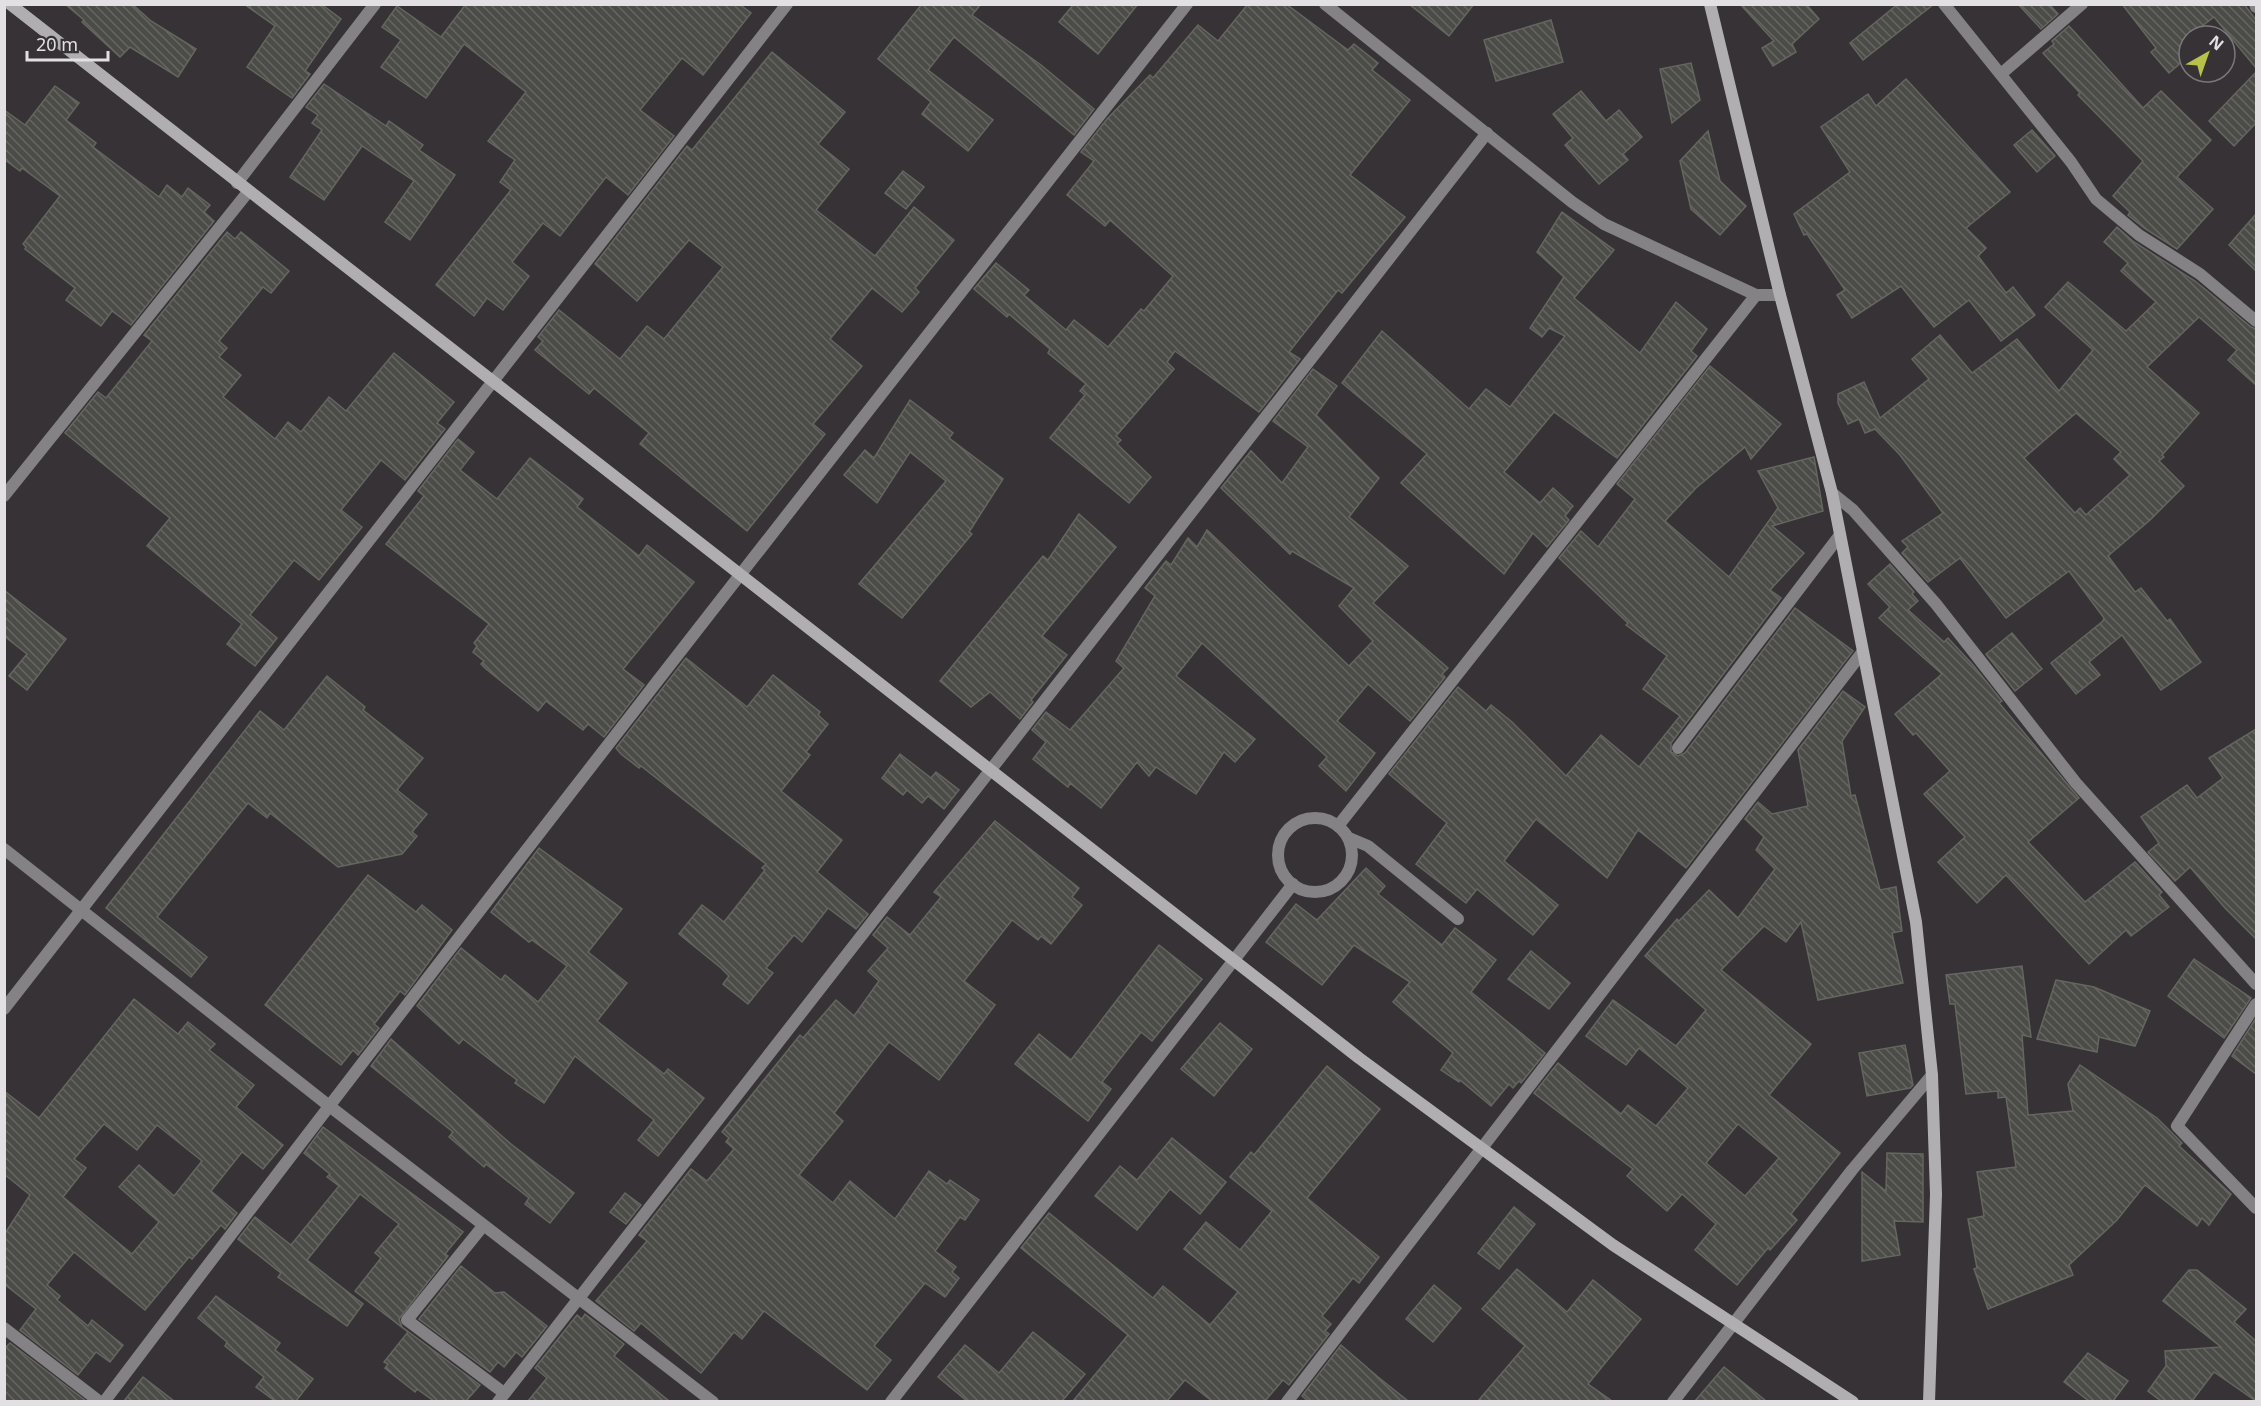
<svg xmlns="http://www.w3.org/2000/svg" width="2261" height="1406" viewBox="0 0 2261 1406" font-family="'Noto Sans',sans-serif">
<defs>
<pattern id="building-back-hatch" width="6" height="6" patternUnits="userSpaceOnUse" patternTransform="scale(1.5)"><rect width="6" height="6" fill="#4b4c47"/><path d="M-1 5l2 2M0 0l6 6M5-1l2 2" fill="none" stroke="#656661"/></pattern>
</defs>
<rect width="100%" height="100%" fill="#363236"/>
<g fill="url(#building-back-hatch)" stroke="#656660" stroke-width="1.5" fill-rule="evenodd">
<polygon points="65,4 132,4 151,21 196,49 178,77 130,47 120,57 82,22 84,20"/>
<polygon points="244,4 321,4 341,19 305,71 310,74 292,98 247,67 275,26"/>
<polygon points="466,4 739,4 751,13 703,75 682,58 640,110 674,136 628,195 606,177 560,236 543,223 512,262 529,276 503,310 487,298 474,316 436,285 511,190 500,182 515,160 488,141 526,92 464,44 426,98 381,67 401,40 382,27 397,6 441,37"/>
<polygon points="922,4 981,4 972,15 1041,65 1094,109 1074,135 954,37 928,70 993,120 968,151 922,114 931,102 878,59"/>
<polygon points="1074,4 1138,4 1098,54 1059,22"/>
<polygon points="1248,4 1286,4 1348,50 1354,44 1378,63 1372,70 1410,100 1350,175 1405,217 1342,293 1338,290 1289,352 1300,359 1259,412 1175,351 1167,362 1174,369 1116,436 1121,440 1117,444 1151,477 1129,503 1050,438 1085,395 1080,391 1086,384 1048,353 1050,349 1009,314 1007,317 974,289 996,263 1029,290 1024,295 1066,330 1074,320 1108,347 1141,309 1144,311 1173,276 1110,220 1105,226 1067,195 1094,161 1081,152 1107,119 1150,75 1153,78 1198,25 1218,41"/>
<polygon points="1409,4 1474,4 1449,36"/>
<polygon points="1740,4 1806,4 1819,19 1792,44 1796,52 1773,66 1762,48 1774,41"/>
<polygon points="1898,4 1934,4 1863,60 1850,43"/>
<polygon points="2018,4 2049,4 2058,14 2041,29"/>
<polygon points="2122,4 2244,4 2256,20 2256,68 2214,17 2189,36 2189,56 2169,73 2151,52 2156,48"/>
<polygon points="1551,20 1563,62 1496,81 1484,40"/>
<polygon points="2069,26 2143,108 2161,91 2211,140 2177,177 2213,209 2177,249 2144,228 2128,215 2130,212 2113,196 2143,161 2078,95 2080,93 2043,53 2054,44 2052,41"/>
<polygon points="772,52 845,112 818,144 849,169 816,210 875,256 914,207 954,240 915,288 919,292 902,312 872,288 830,339 862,366 813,424 825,434 747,531 640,444 649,433 594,388 589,394 535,350 543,341 538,337 559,310 620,359 647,326 664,339 723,267 689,240 637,301 595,264 687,146 692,150"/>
<polygon points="1691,63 1700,100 1672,123 1660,69"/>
<polygon points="2256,72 2256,123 2234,146 2209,121"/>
<polygon points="1906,79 2010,192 1966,228 1986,248 1978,256 2006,293 2013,287 2035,315 2001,341 1969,300 1934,327 1901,286 1852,318 1837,295 1845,290 1807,234 1804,235 1794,214 1850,172 1821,127 1868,94 1876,106"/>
<polygon points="324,84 386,126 389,121 423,145 419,150 455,175 410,240 385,222 414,181 362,146 324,200 290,177 322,130 312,123 318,115 306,107"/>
<polygon points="55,86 79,103 66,120 96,143 93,147 159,197 167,185 182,197 188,188 210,205 204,212 214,221 131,325 112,311 101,326 66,300 75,288 25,249 26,247 23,244 60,196 22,168 20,171 4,159 4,110 25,125"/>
<polygon points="1581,91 1606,121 1619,110 1642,137 1623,154 1628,160 1599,184 1565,145 1573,138 1553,114"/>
<polygon points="2032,130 2055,156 2037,172 2014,145"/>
<polygon points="1708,131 1720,181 1746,206 1720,235 1691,209 1680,161"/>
<polygon points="903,171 924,187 906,209 885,193"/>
<polygon points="1562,212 1614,250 1574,298 1640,353 1676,302 1707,329 1691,351 1697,356 1617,458 1554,412 1504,472 1540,503 1553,488 1573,506 1565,516 1569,520 1547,547 1533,533 1504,574 1401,483 1427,454 1342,383 1382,331 1469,409 1486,389 1510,407 1565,336 1549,328 1542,337 1530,328 1564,277 1537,252"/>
<polygon points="2256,214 2256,271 2229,245"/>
<path d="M2117,227L2134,242L2195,281L2251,327L2256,329V385L2228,360L2237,350L2199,317L2147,367L2199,413L2162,455L2164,457L2159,461L2184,486L2150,520L2108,556L2135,592L2141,588L2167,621L2170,619L2201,662L2161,690L2122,635L2089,662L2100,675L2076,694L2051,663L2103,621L2104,618L2069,571L2006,618L1960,558L1928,582L1902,553L1908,547L1902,541L1943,513L1900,455L1875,429L1865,433L1859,419L1848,424L1838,403V394L1864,382L1880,418L1929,379L1912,359L1940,335L1972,373L2017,339L2059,391L2093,350L2045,307L2068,282L2126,331L2156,302L2121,271L2128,263L2104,242ZM2076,413L2121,452L2114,459L2130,475L2086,515L2080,508L2075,513L2024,458Z"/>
<polygon points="227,232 235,239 241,232 289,271 271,293 263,287 219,341 227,348 219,357 241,375 223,397 275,439 288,422 301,432 329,397 346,411 394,353 454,402 437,423 445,429 405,480 381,460 341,510 362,527 319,580 294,560 250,615 277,638 255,666 227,644 242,624 147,546 170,518 65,433 98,392 106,398 152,341 144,335"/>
<polygon points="1710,366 1781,424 1751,459 1745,447 1696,488 1665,521 1729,577 1778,508 1758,471 1814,457 1823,511 1772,526 1804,553 1770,590 1781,598 1671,743 1671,752 1678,756 1685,753 1795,608 1853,651 1686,868 1638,830 1607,878 1536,819 1504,861 1558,905 1533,935 1477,889 1466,903 1416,864 1447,823 1389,774 1458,687 1486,711 1491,705 1512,722 1566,776 1601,735 1639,767 1680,716 1643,689 1667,656 1626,625 1628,623 1559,558 1581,531 1598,547 1635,499 1617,484"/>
<polygon points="1313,369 1337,386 1316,415 1379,478 1349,517 1408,566 1373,603 1448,668 1442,674 1445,677 1410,721 1368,684 1337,721 1375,753 1346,791 1319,766 1327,757 1202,643 1176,676 1255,739 1235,762 1224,752 1196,794 1156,767 1149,776 1137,762 1101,808 1070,783 1068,787 1033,759 1046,742 1032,730 1046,712 1070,730 1124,668 1116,661 1155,596 1145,588 1166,561 1171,565 1188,538 1197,547 1207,530 1349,666 1373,641 1339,606 1354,588 1292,551 1290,554 1221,488 1251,451 1282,483 1308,447 1273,421"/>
<polygon points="910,400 953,433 949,438 1003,479 969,532 972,534 902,618 859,584 946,481 910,452 877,503 844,475 865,450 874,458"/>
<polygon points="458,439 474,452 460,470 497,499 530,458 583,499 577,507 639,556 647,545 694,582 623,669 644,685 604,737 588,724 583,730 546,701 538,711 486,669 481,664 484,661 473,652 477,646 474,643 489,624 386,544 424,496 418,491"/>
<polygon points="1079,514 1116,547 1042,636 1067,655 1031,700 1033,702 1020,719 990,692 971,707 940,681 1043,556 1048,560"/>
<polygon points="1890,564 1914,592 1912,594 1918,601 1908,610 1944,642 1948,638 1973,665 2002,701 1999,703 2079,798 2028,842 2085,902 2135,862 2162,892 2159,895 2169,907 2131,936 2126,930 2089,964 2006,875 1977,903 1938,862 1965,837 1924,794 1950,771 1916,733 1913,735 1895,714 1942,674 1879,618 1890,607 1868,584"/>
<polygon points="4,590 66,639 27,690 9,676 27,654 4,636"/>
<polygon points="2012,633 2042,669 2015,691 1986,654"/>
<polygon points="686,658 747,707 773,675 820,712 818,715 828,724 806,752 810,755 781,791 842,840 817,872 868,914 856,929 828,908 802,942 794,935 766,968 773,973 748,1004 723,984 729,976 721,968 679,934 702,905 724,922 765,870 762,868 766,864 641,766 639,768 621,754 616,748"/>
<polygon points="327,676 365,707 363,710 423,758 397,790 427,814 412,832 417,836 402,854 338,867 270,813 267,818 248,803 157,917 207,957 191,977 106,908 260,711 284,730"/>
<path d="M1843,691L1865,707L1842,741L1851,796L1855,795L1880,890L1896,887L1902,931L1892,933L1903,983L1818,1000L1801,922L1786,942L1764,926L1721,970L1811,1044L1769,1095L1840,1153L1791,1214L1797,1220L1770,1250L1768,1248L1737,1285L1695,1250L1716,1224L1682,1194L1667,1211L1627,1176L1633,1169L1534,1093L1558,1063L1621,1114L1628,1105L1656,1126L1688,1088L1639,1048L1626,1065L1586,1036L1613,1000L1676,1046L1706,1010L1645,956L1677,919L1679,921L1709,890L1738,918L1775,869L1756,850L1764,837L1745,819L1758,802L1772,814L1808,806L1798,750ZM1738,1124L1779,1158L1745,1196L1706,1163Z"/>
<polygon points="2256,729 2256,939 2225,908 2190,867 2175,881 2148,852 2159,843 2141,817 2187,785 2197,798 2223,778 2209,758"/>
<polygon points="900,754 931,778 936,772 959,790 944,809 928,796 922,803 907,790 903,795 882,778"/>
<polygon points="995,821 1079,888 1072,897 1082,905 1051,944 1041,936 1038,940 1012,920 964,981 995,1005 939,1080 889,1042 834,1113 843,1121 799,1175 833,1203 850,1181 895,1219 929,1171 947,1184 950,1180 979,1200 965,1220 960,1217 935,1251 956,1267 952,1272 959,1278 945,1297 925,1283 874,1346 891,1360 867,1390 764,1311 742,1339 734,1332 701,1373 641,1323 634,1331 596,1301 647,1241 639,1235 691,1169 707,1181 734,1149 726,1142 729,1138 722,1132 800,1035 803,1038 836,1000 854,1016 879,981 868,971 888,948 873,935 887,917 910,935 941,897 934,892"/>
<polygon points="539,848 622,909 588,952 627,983 597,1021 664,1074 668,1069 704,1098 658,1156 638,1140 654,1120 575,1056 544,1103 515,1083 517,1080 463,1039 459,1044 417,1006 461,948 501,980 505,975 538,1002 567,966 532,940 529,942 491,912"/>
<polygon points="1366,868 1385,886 1378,894 1442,945 1455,928 1496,960 1471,992 1545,1053 1521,1083 1519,1081 1513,1088 1509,1084 1491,1106 1460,1080 1459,1082 1441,1070 1453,1053 1393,1002 1410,982 1354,945 1322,985 1266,942 1296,904 1317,920"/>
<polygon points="368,875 416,912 422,905 452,930 405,995 400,991 374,1024 379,1028 358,1055 353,1050 341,1065 265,1005"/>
<polygon points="1159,945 1202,979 1152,1041 1141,1032 1102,1082 1111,1089 1088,1121 1015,1064 1039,1034 1071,1060"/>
<polygon points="1531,951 1570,983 1549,1009 1508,979"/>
<polygon points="2194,959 2251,998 2224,1038 2168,996"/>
<polygon points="2022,966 2031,1037 2022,1035 2028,1115 2073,1111 2068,1084 2080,1065 2157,1118 2182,1143 2179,1146 2231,1194 2209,1225 2202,1218 2197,1226 2145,1185 2117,1220 2069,1265 2073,1275 1988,1309 1974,1269 1977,1268 1968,1219 1984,1216 1977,1172 2016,1167 2006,1097 1998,1098 1998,1091 1966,1094 1955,1004 1950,1004 1946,975"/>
<polygon points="2056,980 2094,987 2150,1011 2135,1046 2099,1037 2097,1052 2037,1039"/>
<path d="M134,999L178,1034L188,1022L215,1044L209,1050L254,1085L236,1107L283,1145L263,1169L242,1152L211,1191L237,1213L225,1229L221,1225L192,1259L189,1257L145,1310L74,1252L47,1285L60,1296L57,1300L88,1326L92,1320L123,1345L110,1362L96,1352L78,1375L20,1330L36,1309L4,1284V1235L30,1195L4,1174V1091L39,1118ZM104,1124L137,1150L157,1125L202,1161L174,1196L139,1165L119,1187L159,1222L132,1254L63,1197L86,1168L74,1159Z"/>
<polygon points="2256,1018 2256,1074 2232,1056"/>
<polygon points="1220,1023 1252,1049 1214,1096 1181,1069"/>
<polygon points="391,1039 511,1144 574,1193 550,1223 525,1204 529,1198 486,1164 484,1167 449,1137 453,1132 371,1066"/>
<polygon points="1905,1045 1913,1085 1910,1088 1867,1096 1859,1053"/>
<polygon points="1327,1066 1380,1109 1307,1198 1379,1257 1359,1283 1353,1278 1322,1316 1331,1324 1325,1331 1329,1334 1289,1385 1283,1380 1265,1401 1212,1401 1185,1380 1167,1401 1073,1401 1128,1335 1021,1248 1049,1213 1153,1298 1163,1286 1210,1325 1238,1292 1184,1249 1206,1222 1240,1250 1272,1211 1230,1177 1251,1152 1254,1155"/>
<polygon points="323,1127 463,1232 445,1254 448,1256 399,1319 402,1327 480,1385 466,1401 434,1401 417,1389 415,1392 385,1368 388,1364 384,1362 408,1332 355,1291 381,1258 375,1253 399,1224 360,1194 307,1260 363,1304 347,1326 278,1277 281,1273 238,1239 255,1217 291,1245 339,1186 327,1177 330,1174 304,1153"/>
<polygon points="1172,1138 1226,1182 1200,1214 1170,1189 1137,1230 1095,1196 1120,1166 1137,1180"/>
<polygon points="1887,1153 1923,1154 1923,1222 1894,1221 1900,1255 1862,1261 1862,1172 1886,1191"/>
<polygon points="625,1193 641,1205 626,1224 610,1212"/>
<polygon points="1514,1207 1535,1224 1499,1269 1478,1253"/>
<polygon points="461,1266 495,1293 504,1292 547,1326 522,1357 516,1352 504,1367 498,1362 490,1372 419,1319"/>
<polygon points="1517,1269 1567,1312 1593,1280 1641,1319 1588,1384 1612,1401 1478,1401 1525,1346 1482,1309"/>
<polygon points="2189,1270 2197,1270 2246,1309 2234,1322 2256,1341 2256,1401 2214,1372 2192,1401 2161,1401 2148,1391 2166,1366 2165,1351 2221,1347 2163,1301"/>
<polygon points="1434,1285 1461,1308 1433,1342 1406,1319"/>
<polygon points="216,1296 280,1343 275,1350 313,1379 296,1401 275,1401 256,1387 264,1377 225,1346 227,1342 198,1318"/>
<polygon points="585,1314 624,1344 614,1356 669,1401 528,1401 547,1378 535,1368 577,1315 582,1319"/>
<polygon points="1033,1332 1085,1374 1062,1401 967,1401 938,1377 965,1345 999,1373"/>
<polygon points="10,1343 86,1401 4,1401 4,1349"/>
<polygon points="1341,1345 1378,1377 1408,1401 1308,1401 1302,1396"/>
<polygon points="2088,1353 2128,1381 2113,1401 2089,1401 2064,1382"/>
<polygon points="1724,1367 1766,1401 1695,1401"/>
<polygon points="143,1377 174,1401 124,1401"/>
</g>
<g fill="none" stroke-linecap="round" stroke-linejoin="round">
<g stroke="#848284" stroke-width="12">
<polyline points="1325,4 1572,202 1604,224 1756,295 1780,295"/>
<polyline points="1944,4 2071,162 2096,199 2139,235 2200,274 2256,321"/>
<polyline points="2255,4 2256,7"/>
<polyline points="2001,74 2082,4"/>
<polyline points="237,183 375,4"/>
<polyline points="1832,493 1853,510 1936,604 2076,783 2256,984"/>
<polyline points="4,496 248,192"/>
<polyline points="1678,748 1840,535"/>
<circle cx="1315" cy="855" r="37"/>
<polyline points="1338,826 1756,295"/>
<polyline points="1349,838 1368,846 1458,919"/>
<polyline points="4,849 328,1105 713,1402"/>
<polyline points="2256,1004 2177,1126 2256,1208"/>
<polyline points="4,1009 787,4"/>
<polyline points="483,1226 407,1320 504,1393"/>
<polyline points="4,1328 100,1402"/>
<path d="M104,1402C460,931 823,468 1187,4"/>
<polyline points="498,1402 1487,133"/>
<polyline points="891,1402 1293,884"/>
<polyline points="1287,1402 1861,654"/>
<polyline points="1673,1402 1852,1170 1932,1075"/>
</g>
<g stroke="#b1aeb1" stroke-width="12">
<polyline points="10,4 1359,1058 1613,1245 1853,1402"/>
<polyline points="1710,4 1780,295 1832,493 1916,922 1932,1075 1936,1194 1929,1402"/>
</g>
</g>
<rect width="2261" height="1406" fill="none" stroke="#e3e0e3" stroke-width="12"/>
<g transform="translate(2207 54) rotate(40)"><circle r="28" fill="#363236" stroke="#7b787b" stroke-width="1.5"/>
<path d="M0-4.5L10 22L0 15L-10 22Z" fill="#b6c249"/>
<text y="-9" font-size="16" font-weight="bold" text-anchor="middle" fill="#e3e0e3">N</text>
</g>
<path d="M27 51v9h81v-9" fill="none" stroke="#e3e0e3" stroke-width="3"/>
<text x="36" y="51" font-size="18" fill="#e3e0e3" stroke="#363236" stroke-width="4.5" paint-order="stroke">20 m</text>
</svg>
